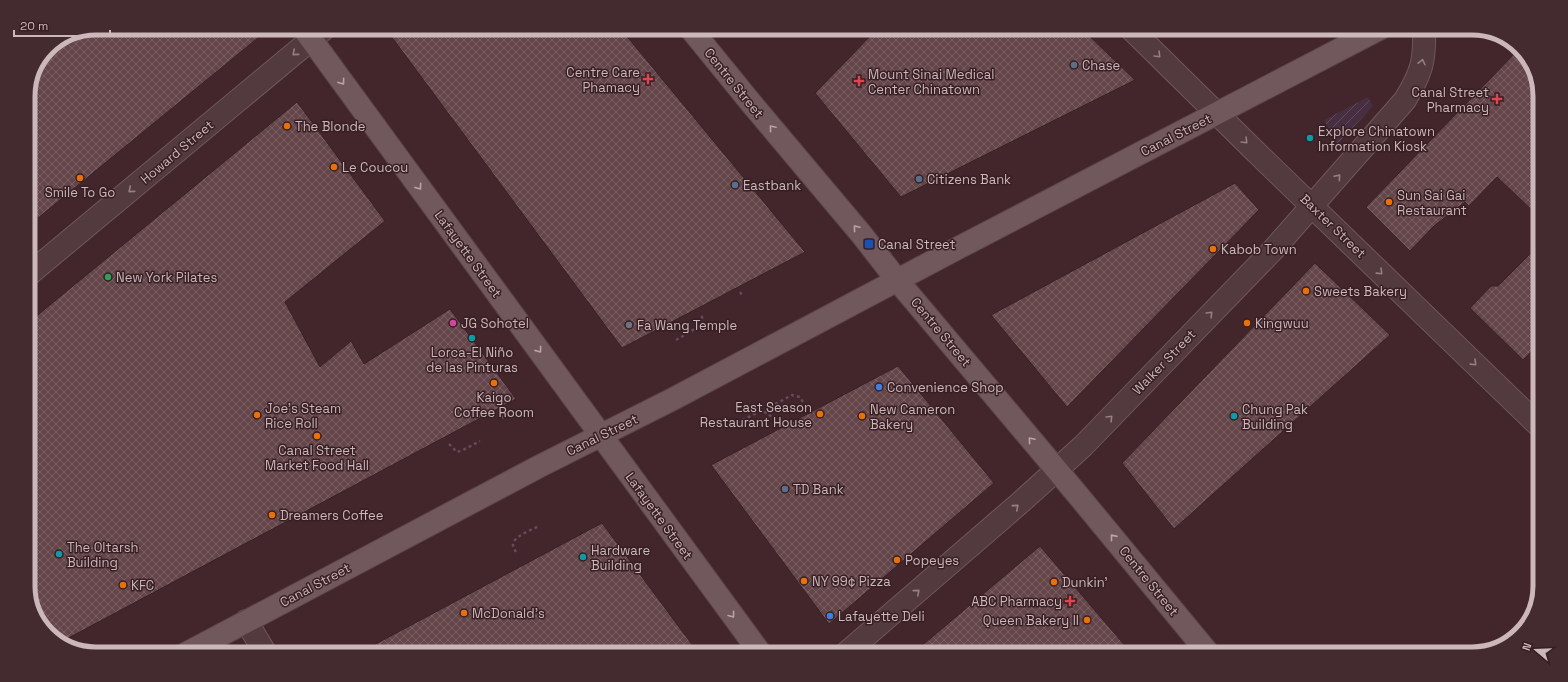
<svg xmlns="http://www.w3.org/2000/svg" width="1568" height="682" viewBox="0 0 1568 682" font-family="'Space Grotesk',sans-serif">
<defs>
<pattern id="garden-furrows" width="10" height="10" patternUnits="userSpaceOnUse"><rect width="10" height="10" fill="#482e41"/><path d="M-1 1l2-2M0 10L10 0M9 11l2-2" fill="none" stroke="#614a5a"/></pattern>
<pattern id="building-cross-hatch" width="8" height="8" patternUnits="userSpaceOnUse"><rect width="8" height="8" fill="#64454a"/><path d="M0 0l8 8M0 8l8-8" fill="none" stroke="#795e62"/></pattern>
</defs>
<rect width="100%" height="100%" fill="#42262b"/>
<polygon fill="url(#garden-furrows)" points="1368,97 1373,106 1337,145 1324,120"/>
<g fill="url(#building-cross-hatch)" stroke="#392125">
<polygon points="96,28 270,28 38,218 28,205 28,92 48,48 70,33"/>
<polygon points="385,28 620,28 805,252 622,348"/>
<polygon points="878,28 1081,28 1135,80 901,197 815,93"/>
<polygon points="1518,50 1528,58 1540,92 1539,217 1497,177 1469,206 1465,202 1434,226 1410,251 1366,207"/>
<polygon points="297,102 385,221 285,302 320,367 351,341 364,364 450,309 516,399 61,642 42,627 28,590 28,323"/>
<polygon points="1235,183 1259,210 1067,407 991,315"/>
<polygon points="1538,246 1537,346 1523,360 1470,308 1491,286 1498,286"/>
<polygon points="1315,263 1390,335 1174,529 1122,463"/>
<polygon points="898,366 994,483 829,624 711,465"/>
<polygon points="602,523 699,654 357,654 443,608"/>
<polygon points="1040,546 1132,654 912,654 938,632"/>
</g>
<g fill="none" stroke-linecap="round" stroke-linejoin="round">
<g stroke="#6f585c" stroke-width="24">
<g id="minor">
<polyline points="1130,28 1260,156 1537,424"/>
<polyline points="28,275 325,28"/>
<polyline points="246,621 266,654"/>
<path d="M845,654L1021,502L1083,446L1273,250L1405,100C1422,72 1425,61 1424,28"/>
</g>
</g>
<g stroke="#5b4447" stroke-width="24">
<g id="major">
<polyline points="303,28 761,654"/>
<polyline points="690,28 751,103 862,235 897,280 1077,494 1209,654"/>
<polyline points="185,654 540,466 673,399 958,248 1381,28"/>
</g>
</g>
<g stroke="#644a5a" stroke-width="2.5" stroke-dasharray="3 3" stroke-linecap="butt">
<polyline points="740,292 742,295"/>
<polyline points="676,340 700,326 703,321 701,313"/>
<polyline points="770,407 792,395 800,397 803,402"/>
<polyline points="502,416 505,420"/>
<polyline points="737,423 760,411 768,413 772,418"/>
<polyline points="449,444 457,452 463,450 480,441"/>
<path d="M516,552C515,550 513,548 513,545C512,537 533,529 539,526"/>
</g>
<use href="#minor" stroke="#523a3e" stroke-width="22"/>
<use href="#major" stroke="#71585c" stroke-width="22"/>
</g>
<defs><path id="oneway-chevron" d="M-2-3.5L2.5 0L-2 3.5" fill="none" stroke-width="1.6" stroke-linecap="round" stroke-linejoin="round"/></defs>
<g stroke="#957f82">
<use href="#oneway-chevron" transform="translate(295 53) rotate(140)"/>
<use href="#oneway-chevron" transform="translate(1158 55) rotate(45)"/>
<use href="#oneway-chevron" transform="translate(1422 62) rotate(-77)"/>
<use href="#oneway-chevron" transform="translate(1245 141) rotate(45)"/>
<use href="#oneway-chevron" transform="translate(1338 177) rotate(-49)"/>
<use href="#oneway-chevron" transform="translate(131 190) rotate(140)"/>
<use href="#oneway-chevron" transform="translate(1380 272) rotate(44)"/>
<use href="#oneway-chevron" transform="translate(1210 314) rotate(-46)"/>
<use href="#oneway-chevron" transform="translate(1474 363) rotate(44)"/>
<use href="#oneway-chevron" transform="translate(1110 418) rotate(-46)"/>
<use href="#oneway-chevron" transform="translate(1016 507) rotate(-41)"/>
<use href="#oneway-chevron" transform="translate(917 592) rotate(-41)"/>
</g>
<g stroke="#baa4a7">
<use href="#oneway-chevron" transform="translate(342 82) rotate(54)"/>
<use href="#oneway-chevron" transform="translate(772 128) rotate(-130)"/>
<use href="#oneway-chevron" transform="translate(419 187) rotate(54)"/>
<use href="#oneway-chevron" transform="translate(856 228) rotate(-130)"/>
<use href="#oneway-chevron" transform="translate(539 350) rotate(54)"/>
<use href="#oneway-chevron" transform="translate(1031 440) rotate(-130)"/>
<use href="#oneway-chevron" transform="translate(1113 537) rotate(-129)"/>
<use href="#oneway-chevron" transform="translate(732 615) rotate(53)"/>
</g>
<g fill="#5c6f8a" stroke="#371f23" stroke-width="1.5">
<circle cx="1074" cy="65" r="4"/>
<circle cx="919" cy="179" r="4"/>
<circle cx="735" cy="185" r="4"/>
<circle cx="785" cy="489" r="4"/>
</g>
<g fill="#e0444e" stroke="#371f23" stroke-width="1.5">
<path d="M646 73h4v4h4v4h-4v4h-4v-4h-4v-4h4z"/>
<path d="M857 75h4v4h4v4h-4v4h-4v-4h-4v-4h4z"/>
<path d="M1495 93h4v4h4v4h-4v4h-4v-4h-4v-4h4z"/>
<path d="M1068 595h4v4h4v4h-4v4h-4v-4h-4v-4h4z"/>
</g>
<g fill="#e8710a" stroke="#371f23" stroke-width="1.5">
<circle cx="287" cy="126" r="4"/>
<circle cx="334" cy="167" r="4"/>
<circle cx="80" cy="178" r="4"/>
<circle cx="1389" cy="202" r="4"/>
<circle cx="1213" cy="249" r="4"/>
<circle cx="1306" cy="291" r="4"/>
<circle cx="1247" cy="323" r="4"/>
<circle cx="494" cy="383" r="4"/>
<circle cx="820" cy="414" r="4"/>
<circle cx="257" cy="415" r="4"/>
<circle cx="862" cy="416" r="4"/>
<circle cx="317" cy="436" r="4"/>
<circle cx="272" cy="515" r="4"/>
<circle cx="897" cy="560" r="4"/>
<circle cx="804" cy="581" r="4"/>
<circle cx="1054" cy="582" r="4"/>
<circle cx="123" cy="585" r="4"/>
<circle cx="464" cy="613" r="4"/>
<circle cx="1087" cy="620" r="4"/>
</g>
<g fill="#0f9aa8" stroke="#371f23" stroke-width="1.5">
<circle cx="1310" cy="138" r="4"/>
<circle cx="472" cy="338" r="4"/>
<circle cx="1234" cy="416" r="4"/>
<circle cx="59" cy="554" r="4"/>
<circle cx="583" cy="557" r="4"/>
</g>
<rect fill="#1a4fb4" stroke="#371f23" stroke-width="1.5" x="864" y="239" width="10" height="10" rx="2"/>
<circle fill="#2e9e5b" stroke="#371f23" stroke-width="1.5" cx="108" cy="277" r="4"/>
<circle fill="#d1479c" stroke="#371f23" stroke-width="1.5" cx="453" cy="323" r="4"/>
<circle fill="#6b7280" stroke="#371f23" stroke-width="1.5" cx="629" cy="325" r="4"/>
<g fill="#3f7fe0" stroke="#371f23" stroke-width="1.5">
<circle cx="879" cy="387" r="4"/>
<circle cx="830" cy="616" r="4"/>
</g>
<g text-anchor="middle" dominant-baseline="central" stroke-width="3" stroke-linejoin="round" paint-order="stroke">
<g font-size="13" fill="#ccb7ba" stroke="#371f23" text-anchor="start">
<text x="1082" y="65">Chase</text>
<text x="640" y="72" text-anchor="end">Centre Care<tspan x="640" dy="15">Phamacy</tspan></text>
<text x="868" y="74">Mount Sinai Medical<tspan x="868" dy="15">Center Chinatown</tspan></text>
<text x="1489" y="92" text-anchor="end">Canal Street<tspan x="1489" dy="15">Pharmacy</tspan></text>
<text x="295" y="126">The Blonde</text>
<text x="1318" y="131">Explore Chinatown<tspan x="1318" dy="15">Information Kiosk</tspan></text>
<text x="342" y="167">Le Coucou</text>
<text x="927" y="179">Citizens Bank</text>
<text x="743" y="185">Eastbank</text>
<text x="80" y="192" text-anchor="middle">Smile To Go</text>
<text x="1397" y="195">Sun Sai Gai<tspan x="1397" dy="15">Restaurant</tspan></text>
<text x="878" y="244">Canal Street</text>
<text x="1221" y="249">Kabob Town</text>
<text x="116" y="277">New York Pilates</text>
<text x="1314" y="291">Sweets Bakery</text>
<text x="461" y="323">JG Sohotel</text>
<text x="1255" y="323">Kingwuu</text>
<text x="637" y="325">Fa Wang Temple</text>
<text x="472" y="352" text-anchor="middle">Lorca-El Niño<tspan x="472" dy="15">de las Pinturas</tspan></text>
<text x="887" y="387">Convenience Shop</text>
<text x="494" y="397" text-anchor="middle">Kaigo<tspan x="494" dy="15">Coffee Room</tspan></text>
<text x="812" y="407" text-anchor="end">East Season<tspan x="812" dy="15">Restaurant House</tspan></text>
<text x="265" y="408">Joe's Steam<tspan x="265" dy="15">Rice Roll</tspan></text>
<text x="870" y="409">New Cameron<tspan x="870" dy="15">Bakery</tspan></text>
<text x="1242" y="409">Chung Pak<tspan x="1242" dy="15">Building</tspan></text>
<text x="317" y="450" text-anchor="middle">Canal Street<tspan x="317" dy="15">Market Food Hall</tspan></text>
<text x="793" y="489">TD Bank</text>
<text x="280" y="515">Dreamers Coffee</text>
<text x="67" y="547">The Oltarsh<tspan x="67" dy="15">Building</tspan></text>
<text x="591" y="550">Hardware<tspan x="591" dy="15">Building</tspan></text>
<text x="905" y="560">Popeyes</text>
<text x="812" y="581">NY 99¢ Pizza</text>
<text x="1062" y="582">Dunkin'</text>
<text x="131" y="585">KFC</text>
<text x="1062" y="601" text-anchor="end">ABC Pharmacy</text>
<text x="472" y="613">McDonald's</text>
<text x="838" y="616">Lafayette Deli</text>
<text x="1079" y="620" text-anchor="end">Queen Bakery II</text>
</g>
<g font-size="13" fill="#ccb7ba" stroke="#371f23">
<text transform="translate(734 83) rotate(51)">Centre Street</text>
<text transform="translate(1176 135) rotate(-27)">Canal Street</text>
<text transform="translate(177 152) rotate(-40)">Howard Street</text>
<text transform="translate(1333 226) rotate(44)">Baxter Street</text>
<text transform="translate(468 254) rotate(54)">Lafayette Street</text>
<text transform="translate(941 332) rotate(50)">Centre Street</text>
<text transform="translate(1164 362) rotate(-46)">Walker Street</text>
<text transform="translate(602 435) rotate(-26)">Canal Street</text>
<text transform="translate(659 516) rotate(54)">Lafayette Street</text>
<text transform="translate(1149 581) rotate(51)">Centre Street</text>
<text transform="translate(315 585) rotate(-28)">Canal Street</text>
</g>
</g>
<path d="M0 0H1568V682H0ZM96 35H1472A61 61 0 0 1 1533 96V586A61 61 0 0 1 1472 647H96A61 61 0 0 1 35 586V96A61 61 0 0 1 96 35Z" fill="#432b2f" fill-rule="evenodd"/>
<path fill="none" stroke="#ccb7ba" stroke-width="5" d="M96 35H1472A61 61 0 0 1 1533 96V586A61 61 0 0 1 1472 647H96A61 61 0 0 1 35 586V96A61 61 0 0 1 96 35Z"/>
<g transform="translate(1536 650) rotate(289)" stroke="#371f23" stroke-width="3" paint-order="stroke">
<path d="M0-3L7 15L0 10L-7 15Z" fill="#ccb7ba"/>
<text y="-6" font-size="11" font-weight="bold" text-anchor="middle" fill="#ccb7ba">N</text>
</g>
<path d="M14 30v6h96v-6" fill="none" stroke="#ccb7ba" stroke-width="2"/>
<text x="20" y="30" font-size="12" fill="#ccb7ba" stroke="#371f23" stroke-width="3" paint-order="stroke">20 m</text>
</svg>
